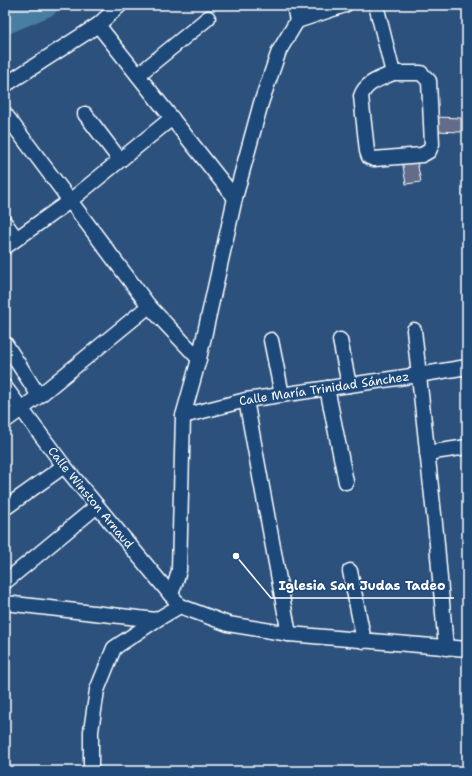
<svg xmlns="http://www.w3.org/2000/svg" width="472" height="776" viewBox="0 0 472 776" font-family="'Shantell Sans',sans-serif">
<rect width="100%" height="100%" fill="#2d517d"/>
<filter id="ink" filterUnits="userSpaceOnUse"><feTurbulence type="fractalNoise" baseFrequency=".025" numOctaves="2"/><feDisplacementMap in="SourceGraphic" scale="8" xChannelSelector="R" yChannelSelector="G"/><feConvolveMatrix kernelMatrix="1 2 1 2 8 2 1 2 1" color-interpolation-filters="sRGB"/></filter>
<g filter="url(#ink)">
<g fill="none" stroke-linecap="round" stroke-linejoin="round">
<polyline stroke="#477ea2" stroke-width="23" points="5,23 47,5"/>
</g>
<g fill="#646c88" stroke="#fff">
<polygon points="436,117 461,118 461,132 435,131"/>
<polygon points="416,157 421,182 406,184 402,160"/>
</g>
<g fill="none" stroke-linecap="round" stroke-linejoin="round">
<g stroke="#fff" stroke-width="17">
<g id="minor">
<polyline points="376,5 393,73"/>
<polyline points="297,21 345,5"/>
<polyline points="98,25 235,198"/>
<path d="M393,73H421L429,81L432,144L429,151L422,155L374,159L369,157L367,151L361,96C366,82 380,79 393,73Z"/>
<polyline points="138,75 208,18"/>
<polyline points="5,85 98,25 120,5"/>
<polyline points="5,114 149,306 199,359"/>
<polyline points="85,114 120,160"/>
<polyline points="5,223 16,238"/>
<polyline points="5,247 71,200 172,118"/>
<polyline points="414,330 436,533 446,648"/>
<polyline points="271,340 282,395"/>
<polyline points="340,340 349,385"/>
<polyline points="5,343 39,396"/>
<path id="s1" d="M5,387L64,466L176,601"/>
<polyline points="327,388 346,482"/>
<polyline points="246,400 289,634"/>
<path id="s2" d="M183,416L246,400L418,375L467,367"/>
<polyline points="5,421 39,396 149,306"/>
<polyline points="427,453 467,447"/>
<polyline points="5,508 64,466"/>
<polyline points="350,571 364,641"/>
<polyline points="5,582 97,506"/>
<path d="M170,594C175,587 177,579 179,570L183,416L199,359L235,198L261,103L279,51L297,21L294,5"/>
<polyline points="5,603 156,620 180,606 228,624 289,634 467,649"/>
<polyline points="91,771 91,731 97,690 114,648 156,620"/>
</g>
</g>
<use href="#minor" stroke="#1f4a7a" stroke-width="14"/>
</g>
</g>
<g text-anchor="middle" dominant-baseline="central" stroke-width="3" stroke-linejoin="round" paint-order="stroke">
<g font-size="12" fill="#fff" stroke="#1f4a7a">
<text stroke="none"><textPath href="#s2" startOffset="144">Calle María Trinidad Sánchez</textPath></text>
<text stroke="none"><textPath href="#s1" startOffset="140">Calle Winston Arnaud</textPath></text>
</g>
</g>
<path fill="none" stroke="#fff" stroke-width="1.5" d="M236 556L271 598H454"/>
<circle fill="#fff" stroke="#1f4a7a" stroke-width="1.5" cx="236" cy="556" r="4"/>
<g font-size="13" text-anchor="middle" font-weight="bold" fill="#fff" stroke="#1f4a7a" stroke-width="3" stroke-linejoin="round" paint-order="stroke">
<text x="362" y="590">Iglesia San Judas Tadeo</text>
</g>
<rect width="472" height="776" fill="none" stroke="#1f4a7a" stroke-width="20"/>
<rect x="10" y="10" width="452" height="756" fill="none" stroke="#fff" stroke-width="1.5" filter="url(#ink)"/>
</svg>
